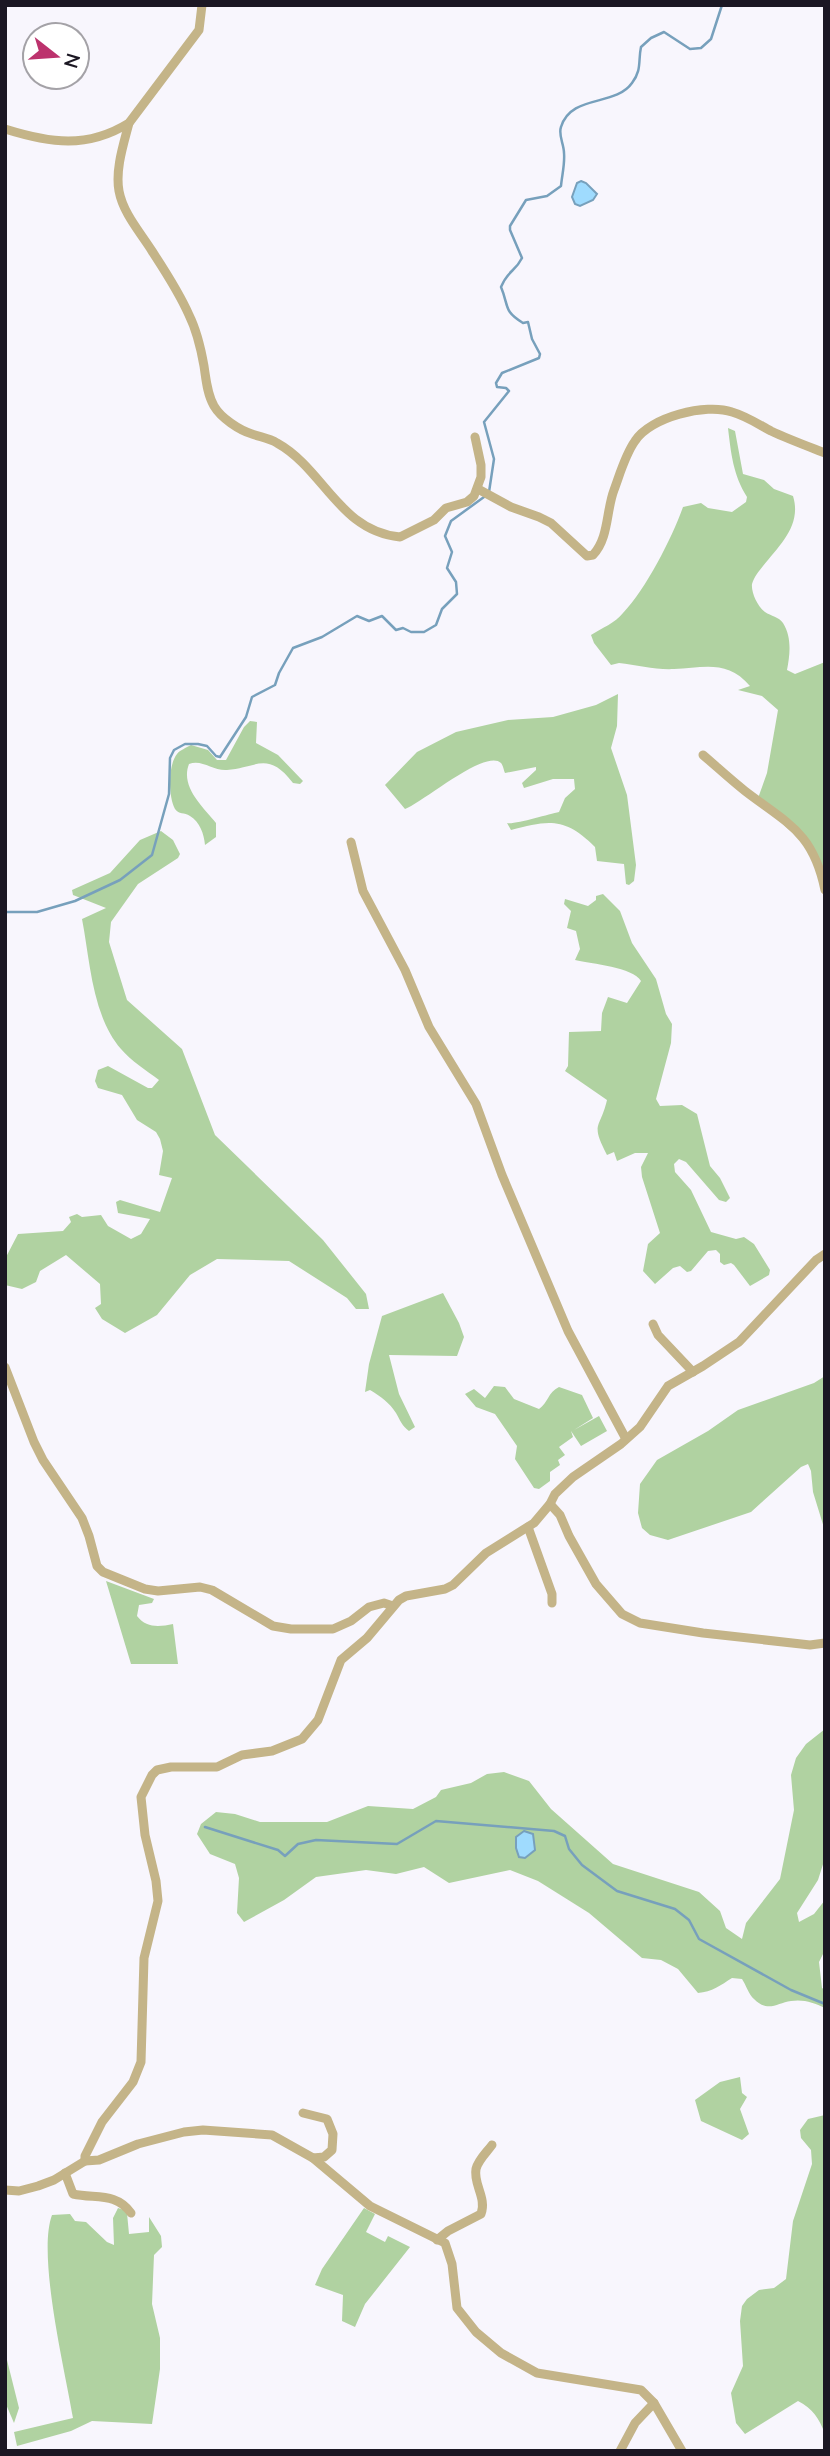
<svg xmlns="http://www.w3.org/2000/svg" width="830" height="2456" viewBox="0 0 830 2456" font-family="'Nunito Sans',sans-serif">
<rect width="100%" height="100%" fill="#f8f6fd"/>
<g fill="#b0d2a1">
<path d="M728,428L735,431L743,474L764,480L774,489L793,496C802,525 780,545 763,566C759,571 754,577 752,584C751,593 758,607 765,612C771,616 779,617 783,623C792,637 790,655 787,670L795,674L825,662V900L818,870L803,842L757,801L767,773L778,710L762,696L738,690L750,686C727,659 703,668 674,669C656,670 637,665 619,663L611,665L594,643L591,635C602,628 615,623 623,613C646,589 672,538 683,507L701,503L708,508L732,512L746,502L747,497C733,475 731,453 728,428Z"/>
<path d="M618,694L617,726L611,748L627,795L636,865L634,881L629,885L626,884L624,864L597,861L595,847C565,817 549,820 511,830L507,823C514,825 549,814 559,812L565,798L575,789L574,779H553L524,788L522,783L536,770V767L505,773C504,771 503,765 501,763C486,748 422,803 405,809L385,785L417,752L456,732L508,720L553,717L596,705Z"/>
<path d="M250,721L257,722L256,743L278,755L303,781L300,784L293,783C268,751 258,767 227,770C213,771 202,759 189,764C180,787 203,807 216,823V837L205,845C204,834 200,822 190,816C184,812 179,815 175,809C168,796 168,765 177,754C180,750 186,748 191,745L208,750L217,760H226L244,727Z"/>
<path d="M161,831L173,840L180,854L178,858L138,884L111,922L109,942L127,1000L182,1049L215,1135L323,1240L366,1294L369,1309H356L347,1298L289,1261L217,1259L190,1275L157,1315L125,1333L102,1319L95,1308L101,1304L100,1284L66,1255L40,1271L36,1282L22,1289L5,1285V1259L18,1234L63,1231L71,1222L69,1217L77,1214L82,1217L101,1215L108,1226L131,1239L141,1234L150,1219L118,1213L116,1202L120,1200L160,1212L172,1178L159,1175L163,1151L160,1139L156,1132L137,1120L122,1095L98,1088L95,1081L98,1070L108,1066L148,1088H152L159,1080C146,1070 131,1061 121,1049C92,1016 90,960 82,919L106,908L73,895L72,890L110,873L140,840Z"/>
<path d="M603,894L620,911L632,943L656,979L666,1014L672,1024L671,1043L656,1099L660,1106L682,1105L697,1114L710,1166L720,1178L730,1198L726,1202L719,1200L686,1162L679,1159L674,1164L675,1172L691,1190L711,1232L736,1239L744,1237L754,1244L770,1270L769,1275L750,1286L734,1265L731,1263L724,1265L720,1262V1254L716,1250L708,1251L691,1271L687,1272L680,1266L673,1268L655,1284L643,1271L648,1244L660,1233L642,1177L641,1167L648,1153H635L617,1161L614,1152L607,1155C590,1122 600,1130 607,1100L565,1071L568,1066L569,1032L601,1031L602,1013L608,997L627,1003L641,981C633,967 592,964 575,960L580,949L576,931L567,928L571,911L564,904L565,899L588,906L596,900V896Z"/>
<path d="M443,1293L459,1323L464,1337L457,1356L389,1355L399,1394L415,1427L409,1431C402,1426 400,1420 396,1413C390,1403 380,1396 370,1390L365,1392L369,1364L382,1316Z"/>
<polygon points="825,1376 825,1531 813,1492 811,1471 808,1464 801,1467 751,1512 668,1540 650,1535 642,1528 638,1513 640,1484 657,1460 708,1431 738,1410 814,1383"/>
<path d="M494,1386L505,1387L514,1399L539,1409C548,1403 548,1392 559,1387L582,1395L593,1418L574,1430L599,1416L607,1431L581,1446L571,1431L573,1437L559,1447L565,1455L558,1460L560,1465L550,1472V1481L539,1489L534,1488L515,1459L517,1446L495,1414L476,1407L465,1394L474,1389L485,1398Z"/>
<path d="M106,1581L154,1599L152,1603L139,1605L137,1616C146,1628 159,1627 173,1624L178,1664H131Z"/>
<path d="M825,1729V1858L818,1880L797,1913L799,1922L814,1914L825,1900V1950L819,1962L822,1988L825,1990V2008C814,2003 804,1999 791,2001C777,2003 768,2013 754,1999C749,1995 746,1985 742,1979L732,1978C721,1985 712,1992 698,1993L678,1969L661,1960L642,1958L589,1913L538,1881L510,1870L449,1883L424,1867L396,1874L366,1870L316,1877L284,1900L244,1922L237,1913L239,1878L235,1864L210,1854L197,1834L201,1824L216,1812L235,1814L260,1822H327L368,1806L413,1809L436,1797L441,1790L471,1783L487,1774L504,1772L529,1781L551,1809L613,1864L699,1892L720,1911L726,1928L742,1939L746,1923L780,1879L794,1810L791,1775L796,1758L806,1744Z"/>
<polygon points="740,2077 742,2093 747,2097 740,2109 749,2134 742,2140 701,2121 695,2100 720,2082"/>
<path d="M825,2115V2434C819,2418 813,2409 798,2401L745,2434L736,2423L731,2393L743,2366L740,2321L742,2306L747,2299L759,2290L774,2288L786,2279L793,2221L812,2164L811,2150L801,2138L800,2130L808,2119Z"/>
<path d="M118,2208L124,2210L127,2213L129,2234L149,2232V2217L161,2236L162,2247L154,2255L152,2304L160,2338V2369L152,2424L92,2421L71,2431L17,2446L14,2432L73,2418C65,2370 37,2256 52,2215L70,2214L75,2221L86,2222L107,2242L114,2245L113,2218Z"/>
<polygon points="364,2208 375,2214 366,2232 385,2242 388,2236 410,2247 365,2304 355,2327 342,2321 343,2295 315,2285 322,2269"/>
<polygon points="5,2352 19,2408 14,2423 5,2402"/>
</g>
<g fill="#9fdbfe" stroke="#77a0bc" stroke-width="2">
<polygon points="581,181 586,183 597,194 593,200 580,206 575,204 572,197 577,183"/>
<polygon points="524,1831 533,1834 535,1850 525,1858 519,1857 516,1848 516,1837"/>
</g>
<g fill="none" stroke-linecap="round" stroke-linejoin="round">
<g stroke="#77a0bc" stroke-width="2.5">
<path d="M489,492L494,459L484,422L509,391L506,388L497,387L496,383L502,373L539,358L540,354L532,339L528,322L523,323C503,311 509,306 501,287C508,270 515,272 522,258L510,230V226L526,200L547,196L561,186C562,175 565,164 564,153C564,144 558,135 561,127C571,94 615,107 632,83C642,70 638,61 641,47L651,38L664,32L690,49L701,48L711,39L722,5"/>
<polyline points="5,912 37,912 75,901 120,880 152,855 169,794 170,758 174,750 185,744 198,744 207,746 216,756 220,757 246,717 252,697 275,685 279,673 293,648 322,637 357,616 369,621 382,616 396,630 403,628 411,632 424,632 436,625 442,609 457,594 456,582 447,568 452,552 445,536 451,521 484,497"/>
<polyline points="205,1827 278,1850 285,1856 298,1844 316,1840 397,1844 436,1821 554,1831 565,1836 569,1849 582,1865 617,1891 675,1909 689,1920 699,1939 791,1990 825,2004"/>
</g>
<g stroke="#c4b488" stroke-width="9">
<path d="M129,123C124,143 115,169 119,191C123,213 140,232 152,251C165,271 179,292 189,315C196,329 201,349 204,366C206,379 207,394 214,406C221,418 239,430 252,434C260,437 269,438 277,443C324,469 339,531 400,537L434,520L446,508L467,502L474,496L481,477V465L475,437"/>
<path d="M5,129C50,143 87,149 129,123L199,30L202,5"/>
<path d="M478,489L511,507L539,517L551,523L587,556L593,555C609,538 606,511 614,490C620,474 625,455 635,441C650,417 706,403 732,412C746,416 758,424 771,431C788,439 807,446 825,453"/>
<path d="M703,755C717,767 731,780 745,791C788,824 813,832 825,890"/>
<polyline points="351,842 363,891 405,970 429,1027 476,1104 502,1175 568,1331 626,1439"/>
<polyline points="653,1324 658,1335 693,1372"/>
<polyline points="5,1367 34,1442 43,1460 82,1518 89,1536 97,1566 103,1572 145,1589 158,1591 200,1587 212,1590 273,1626 291,1629 333,1629 351,1621 369,1607 384,1603 393,1606"/>
<polyline points="550,1504 560,1515 569,1536 596,1584 622,1614 640,1623 703,1633 810,1645 825,1643"/>
<polyline points="528,1527 552,1594 552,1603"/>
<polyline points="303,2113 327,2119 333,2134 332,2150 324,2157 313,2158"/>
<polyline points="85,2161 85,2156 102,2122 133,2082 141,2062 144,1958 158,1901 156,1881 145,1835 141,1797 152,1775 157,1770 171,1767 217,1767 242,1755 272,1751 302,1739 318,1720 341,1660 367,1638 399,1600 406,1596 445,1589 453,1585 486,1553 534,1523 550,1504 555,1494 573,1477 621,1444 640,1427 668,1386 703,1366 739,1342 816,1260 825,1254"/>
<path d="M65,2173L73,2194C96,2199 116,2192 131,2213"/>
<polyline points="5,2190 19,2191 38,2186 54,2180 85,2161 99,2160 138,2144 184,2132 203,2130 272,2135 313,2158 370,2206 445,2243 452,2264 457,2308 476,2332 501,2353 537,2373 641,2390 654,2403 682,2451"/>
<path d="M437,2240L448,2231L481,2214C487,2198 473,2184 476,2169C478,2160 487,2152 492,2145"/>
<polyline points="620,2451 635,2423 654,2403"/>
</g>
</g>
<rect width="830" height="2456" fill="none" stroke="#1b1723" stroke-width="14"/>
<g transform="translate(56 56) rotate(107)"><circle r="33" fill="#ffffff" stroke="#a4a2a7" stroke-width="2"/>
<path d="M0-5L12 26L0 18L-12 26Z" fill="#bc326d"/>
<text y="-10" font-size="19" font-weight="bold" text-anchor="middle" fill="#1b1723">N</text>
</g>
</svg>
